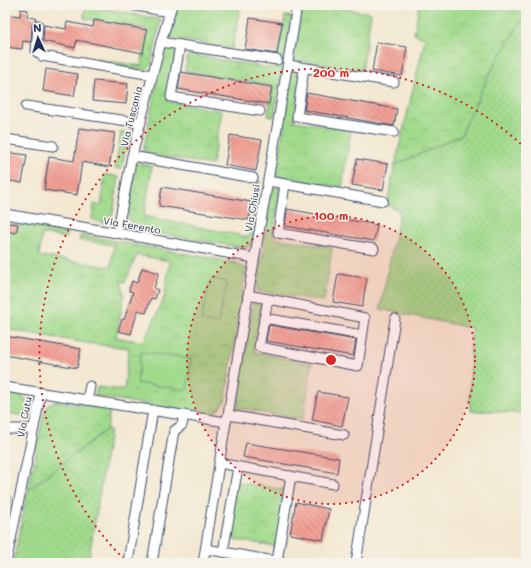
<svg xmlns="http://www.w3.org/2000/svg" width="531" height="568" viewBox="0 0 531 568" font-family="Mali,sans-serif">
<defs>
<pattern id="grass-dots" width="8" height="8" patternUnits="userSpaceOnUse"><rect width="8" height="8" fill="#a2da8d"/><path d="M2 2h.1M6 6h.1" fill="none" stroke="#8bbb7c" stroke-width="1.8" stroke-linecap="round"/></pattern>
<pattern id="park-crowns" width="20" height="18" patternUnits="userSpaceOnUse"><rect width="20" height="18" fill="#a2da8d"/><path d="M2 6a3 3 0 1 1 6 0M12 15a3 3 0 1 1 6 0" fill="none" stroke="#8bbb7c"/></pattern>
<pattern id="building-back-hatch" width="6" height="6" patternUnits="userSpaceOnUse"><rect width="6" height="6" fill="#f3a094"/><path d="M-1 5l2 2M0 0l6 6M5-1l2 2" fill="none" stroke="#c4837c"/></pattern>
</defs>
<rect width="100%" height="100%" fill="#f7f3e8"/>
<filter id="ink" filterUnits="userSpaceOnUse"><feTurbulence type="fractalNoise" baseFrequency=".025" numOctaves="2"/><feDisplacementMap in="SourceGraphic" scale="8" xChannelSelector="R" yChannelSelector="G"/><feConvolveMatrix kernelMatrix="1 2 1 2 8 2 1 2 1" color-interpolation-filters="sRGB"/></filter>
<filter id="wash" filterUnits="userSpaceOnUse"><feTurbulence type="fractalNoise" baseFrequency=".012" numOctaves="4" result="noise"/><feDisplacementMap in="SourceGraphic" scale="16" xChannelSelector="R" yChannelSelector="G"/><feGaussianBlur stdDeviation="0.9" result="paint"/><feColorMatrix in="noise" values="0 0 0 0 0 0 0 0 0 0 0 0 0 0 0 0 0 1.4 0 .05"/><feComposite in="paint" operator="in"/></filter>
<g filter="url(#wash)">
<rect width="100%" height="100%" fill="#f3e8d1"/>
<g fill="url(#grass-dots)" stroke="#5e8476">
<polygon points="526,12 526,414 492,411 470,411 471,328 380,309 400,211 387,205 395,165 461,135 488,76"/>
<polygon points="107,429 110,430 88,563 13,563 28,490"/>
</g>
<g fill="url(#park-crowns)" stroke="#5e8476" fill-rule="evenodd">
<polygon points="86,5 95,5 95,6 161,20 151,65 145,71 85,63 85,58 142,66 143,53 147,29 84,18"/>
<polygon points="178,5 241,5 232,49 171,38"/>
<polygon points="302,5 322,5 371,13 362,71 294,60"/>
<polygon points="419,5 526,5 526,12 488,76 461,135 395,165 425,39 414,34"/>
<polygon points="285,16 292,17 274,117 268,116 273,86 185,71 188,54 275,69"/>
<polygon points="163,48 177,51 167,101 222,111 212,165 143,153"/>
<polygon points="292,70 302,71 294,121 351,129 342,187 276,177"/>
<polygon points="121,132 128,134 122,169 115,168"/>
<polygon points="136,163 152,166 144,216 249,237 256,199 251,179 260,181 253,239 251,245 245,248 139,230 130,222 128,215"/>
<polygon points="105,174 119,177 113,213 108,221 103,223 92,219 94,204 101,206"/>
<polygon points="272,187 280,188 273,238 332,247 324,301 257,291"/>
<path d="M5,222L9,223L7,231L16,233L18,224L67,233L66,238L42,234L39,256L111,267L114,245L79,240L81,235L237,263L246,269L225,402L219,409L210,415L95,396L97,387L124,390L129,348L86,343L5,329ZM137,255L170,261L164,299L144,341L131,340L116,337L124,296L121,281L125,282Z"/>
<polygon points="253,303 261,305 254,352 312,364 303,420 237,408"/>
<path d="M5,391C25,394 27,395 29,416L5,413Z"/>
<polygon points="57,401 110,409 107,429 28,490 44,413 49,404"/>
<polygon points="235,482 288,490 280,547 225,538"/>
<polygon points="5,496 12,497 5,543"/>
</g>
<g fill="#a2da8d" stroke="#5e8476">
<polygon points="211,278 227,282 218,324 201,321"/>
<polygon points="141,352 191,359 187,390 137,383"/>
</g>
<g id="blocks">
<g fill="url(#building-back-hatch)">
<polygon points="21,9 28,10 27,17 36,18 32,25 31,42 23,41 22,49 5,47 5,14 20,16"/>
<polygon points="250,18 282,23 277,54 245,49"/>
<polygon points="94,20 147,30 143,53 77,40 75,48 43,41 44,25 66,29 67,22 93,27"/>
<polygon points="377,42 407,47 402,76 372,71"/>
<polygon points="46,69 78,74 74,96 43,91"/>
<polygon points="181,72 272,87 269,104 178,89"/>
<polygon points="94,81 128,84 126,104 92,101"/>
<polygon points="307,93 397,109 394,126 304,110"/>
<polygon points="79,128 115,133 109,167 82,162 77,195 44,190 49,157 74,161"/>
<polygon points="230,135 262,140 256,171 225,165"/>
<polygon points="5,152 27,155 22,183 5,180"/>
<polygon points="357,159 388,164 383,190 352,185"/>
<polygon points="162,187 252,202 249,220 159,206"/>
<polygon points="287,209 377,225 374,241 285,226"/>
<polygon points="9,223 18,224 16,233 7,231"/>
<polygon points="142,268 159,273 154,288 158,290 155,299 151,298 146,313 138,310 131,334 118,331 122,319 124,320 133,292 129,291 132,281 137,283"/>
<polygon points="338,274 367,278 362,307 333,302"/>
<polygon points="269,325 356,340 353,356 266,341"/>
<polygon points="5,336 81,349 77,368 5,355"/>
<polygon points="318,392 348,397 342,426 312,420"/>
<polygon points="246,443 339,458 337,473 243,457"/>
<polygon points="296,502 329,509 323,540 290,534"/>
</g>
</g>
</g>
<g filter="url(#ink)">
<use href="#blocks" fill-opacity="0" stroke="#3b4b6f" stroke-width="1"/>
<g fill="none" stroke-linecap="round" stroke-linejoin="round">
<g stroke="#3b4b6f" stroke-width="11">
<g id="minor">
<polyline points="132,5 169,12"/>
<polyline points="38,25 36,51 42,56 152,75"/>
<polyline points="161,42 277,60"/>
<polyline points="180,45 171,97 260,111"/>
<polyline points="288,65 394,82"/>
<polyline points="304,68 297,117 394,132"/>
<polyline points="26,106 141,123"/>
<polyline points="5,139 53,146"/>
<polyline points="132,156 253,178"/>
<polyline points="268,181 383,201"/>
<polyline points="285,184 278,233 374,249"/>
<polyline points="5,214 117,233 254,258"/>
<polyline points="117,233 132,156 161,42 172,5"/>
<polyline points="248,295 365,318 358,366 259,347 268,299"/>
<polyline points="264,318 362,335"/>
<polyline points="5,387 226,422"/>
<polyline points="87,400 90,386"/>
<polyline points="228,415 344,435"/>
<polyline points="5,429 33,429"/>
<polyline points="219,463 333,484"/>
<polyline points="206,549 286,563"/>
<polyline points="223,552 238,467"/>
<polyline points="277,561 291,476"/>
<polyline points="128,562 153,410"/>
<polyline points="6,563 41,393"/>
<polyline points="152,563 174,431 182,425 184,415"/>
<path d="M203,563L226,422L228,415C250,278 276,142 297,5"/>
<polyline points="356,563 395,319"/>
</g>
</g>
<use href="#minor" stroke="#fff" stroke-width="9"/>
</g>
</g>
<circle cx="331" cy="360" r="144" fill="#d62828" fill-opacity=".12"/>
<g fill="none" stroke="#d62828" stroke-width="2" stroke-dasharray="2 4">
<circle cx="331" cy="360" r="144"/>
<path d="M128 563A287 287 0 0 1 525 148"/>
</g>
<g text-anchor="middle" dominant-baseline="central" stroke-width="3" stroke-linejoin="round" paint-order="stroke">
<g font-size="10" fill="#1b2f5e" stroke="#f7f3e8">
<text transform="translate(131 116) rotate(-76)">Via Tuscania</text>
<text transform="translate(252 208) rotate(-80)">Via Chiusi</text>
<text transform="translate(132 225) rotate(10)">Via Ferento</text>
<text transform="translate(24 417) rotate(-79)">Via Cutu</text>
</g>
</g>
<circle cx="331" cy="360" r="6" fill="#d62828" stroke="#f7f3e8" stroke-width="2"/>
<g font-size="12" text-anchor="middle" font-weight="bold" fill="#d62828" stroke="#f7f3e8" stroke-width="3" stroke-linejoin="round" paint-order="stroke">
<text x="331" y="77">200 m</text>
<text x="331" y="220">100 m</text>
</g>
<rect width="531" height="568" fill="none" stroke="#f7f3e8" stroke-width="20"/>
<g transform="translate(38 38) rotate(356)" stroke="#f7f3e8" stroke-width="3" paint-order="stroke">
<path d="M0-3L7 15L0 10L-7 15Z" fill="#1b2f5e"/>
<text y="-6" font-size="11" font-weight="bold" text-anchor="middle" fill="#1b2f5e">N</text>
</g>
</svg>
